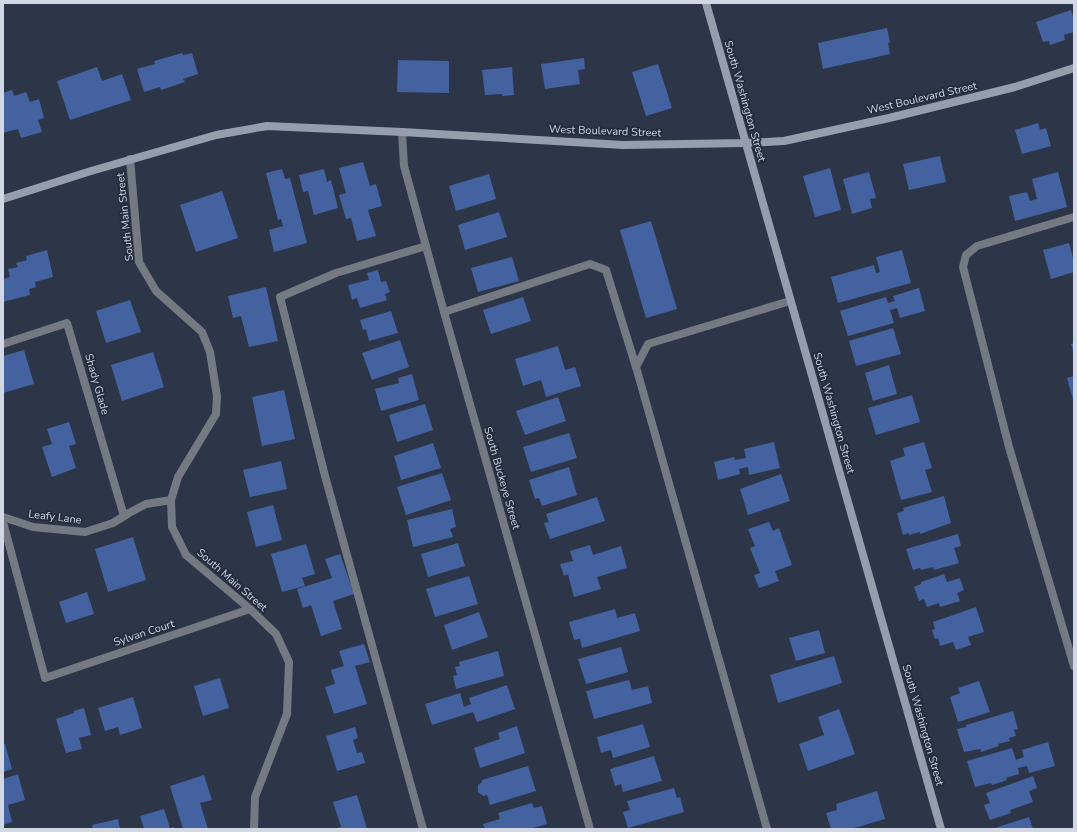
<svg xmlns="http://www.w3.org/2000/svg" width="1077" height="832" viewBox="0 0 1077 832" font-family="'Nunito Sans',sans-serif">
<rect width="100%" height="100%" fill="#2c3648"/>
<g fill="#44629f">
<polygon points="1071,10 1074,19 1074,32 1064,35 1065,40 1050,45 1049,41 1043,42 1036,22"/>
<polygon points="887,28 890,42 888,43 890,54 823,69 818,43"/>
<polygon points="182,53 183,55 192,53 198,74 183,79 185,82 161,90 160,87 144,92 137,69 155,64 154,61"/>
<polygon points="584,58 585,69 578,70 580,84 545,89 541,64"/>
<polygon points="398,60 449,61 449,93 397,92"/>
<polygon points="658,64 672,108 646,116 632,72"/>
<polygon points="97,67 102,81 122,74 131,100 70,120 57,81"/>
<polygon points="512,67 514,95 502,96 502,94 485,95 482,70"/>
<polygon points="12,90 14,96 26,92 30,102 39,99 44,118 38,120 42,132 21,138 18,129 3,133 3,93"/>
<polygon points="1038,123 1040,130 1046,128 1051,146 1022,154 1015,130"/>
<polygon points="940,156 946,182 909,190 903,164"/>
<polygon points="363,162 370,186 376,184 382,206 368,210 376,236 357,241 351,218 346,219 339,195 346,193 339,168"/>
<polygon points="830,168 841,210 815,217 803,176"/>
<polygon points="282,169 285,179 290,178 307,243 274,252 269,230 283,226 281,219 278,220 266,173"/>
<polygon points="324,169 327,182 331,180 338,208 314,215 308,191 303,192 299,175"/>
<polygon points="869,172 876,198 870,199 872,208 852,214 843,179"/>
<polygon points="1058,172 1067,207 1015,221 1009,196 1027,192 1030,201 1037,199 1032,179"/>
<polygon points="489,174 496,199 456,211 449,186"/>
<polygon points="222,191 238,238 196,252 180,205"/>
<polygon points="499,212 507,237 465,250 458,225"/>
<polygon points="651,221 677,309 646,318 620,230"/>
<polygon points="1069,243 1074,262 1074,272 1051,279 1043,250"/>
<polygon points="47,250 53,277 35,282 36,287 29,289 30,295 3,302 3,279 10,277 8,269 18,267 16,263 27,260 26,256"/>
<polygon points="902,250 911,283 838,303 831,277 874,265 876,273 880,272 876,257"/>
<polygon points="512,257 519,281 478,292 471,268"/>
<polygon points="378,270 381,282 386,281 390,292 385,294 387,300 360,308 357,298 352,300 348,285 369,280 367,273"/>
<polygon points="266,287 278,341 249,347 241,316 233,318 228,296"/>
<polygon points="919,288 925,311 900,318 897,308 890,310 894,323 848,336 840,311 886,297 888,303 895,301 893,296"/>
<polygon points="523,297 531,321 491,334 483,310"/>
<polygon points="130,300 141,332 106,343 96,311"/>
<polygon points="391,311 398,333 369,341 366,329 363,330 360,320"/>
<polygon points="893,328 901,354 856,366 849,341"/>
<polygon points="400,340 409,367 372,380 362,353"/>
<polygon points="1074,343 1074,353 1071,344"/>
<polygon points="558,346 565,370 575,367 581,386 546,397 541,380 523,386 515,359"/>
<polygon points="24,350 34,384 3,393 3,356"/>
<polygon points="153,352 164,387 122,401 111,365"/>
<polygon points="889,365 897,394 873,401 865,373"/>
<polygon points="412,374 419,400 381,411 375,389 399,383 398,378"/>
<polygon points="1074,376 1074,403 1067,378"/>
<polygon points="284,390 295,439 262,446 252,397"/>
<polygon points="912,395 920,422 876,435 868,408"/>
<polygon points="558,397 566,421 525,435 516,411"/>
<polygon points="425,404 433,430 397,442 389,415"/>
<polygon points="69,422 76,444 69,446 76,468 52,477 42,447 52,444 47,429"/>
<polygon points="569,433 577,458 531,472 523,447"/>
<polygon points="774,442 780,468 749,475 748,467 739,469 740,474 718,480 714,462 734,457 735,460 746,458 744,449"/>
<polygon points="924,442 932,468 925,470 932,492 901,500 890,461 905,456 903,448"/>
<polygon points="433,443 441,468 401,480 394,456"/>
<polygon points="281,461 287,489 250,497 243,470"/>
<polygon points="569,467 577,495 542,506 539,498 535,499 529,480"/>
<polygon points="442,473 451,500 406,515 397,487"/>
<polygon points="781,474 790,501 748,515 740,489"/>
<polygon points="944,496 951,523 920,534 920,532 909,535 909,533 903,535 897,513 904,511 903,508"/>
<polygon points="597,497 605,521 550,539 544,523 549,522 546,514"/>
<polygon points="273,505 282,540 256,547 247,512"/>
<polygon points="452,509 456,527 450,529 453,537 413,547 407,520"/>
<polygon points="769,522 773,531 779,528 792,565 775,571 779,581 759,588 754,575 760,573 750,548 755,546 748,529"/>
<polygon points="958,534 961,546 954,548 959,563 934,570 933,567 921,570 920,568 913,570 906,549"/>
<polygon points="133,537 146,580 108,592 95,549"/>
<polygon points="458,543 465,566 428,577 421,554"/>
<polygon points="306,544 315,574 302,578 305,586 282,592 271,554"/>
<polygon points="590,545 593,555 621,546 627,568 597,577 601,589 574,597 568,574 564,576 560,564 573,561 570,551"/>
<polygon points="340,554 354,594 333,601 342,629 321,636 311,605 303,608 297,589 332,578 325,559"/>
<polygon points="944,574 947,582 960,578 964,590 957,593 960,601 940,607 939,603 927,607 924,599 919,601 914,587 921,584 921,582"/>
<polygon points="469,576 478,604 435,617 426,589"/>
<polygon points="87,592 94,614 66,623 59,602"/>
<polygon points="976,607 984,632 968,637 971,645 956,650 953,642 940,646 938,638 935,639 932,630 935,629 933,622"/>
<polygon points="615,609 617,618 635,613 640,631 582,648 580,639 574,640 569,622"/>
<polygon points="479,612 488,637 452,650 444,625"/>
<polygon points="819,630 825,653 796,661 789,638"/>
<polygon points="364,644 370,662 355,666 367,704 334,714 325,687 335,684 331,670 344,666 339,651"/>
<polygon points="621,647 628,672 586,684 578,659"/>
<polygon points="498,651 504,676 456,689 453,676 457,675 455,667 460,666 459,662"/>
<polygon points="834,656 842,683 778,703 770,675"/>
<polygon points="220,678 229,708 203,716 194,686"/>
<polygon points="629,680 632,690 648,686 652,703 594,719 586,691"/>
<polygon points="979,681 990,712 958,722 950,697 960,693 958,688"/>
<polygon points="507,685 515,709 477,722 473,712 432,725 425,704 460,693 464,707 471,704 469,698"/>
<polygon points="133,697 142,728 120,735 118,727 105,731 98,708"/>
<polygon points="84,708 91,735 79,738 82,749 66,753 56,719 74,713 74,711"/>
<polygon points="839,709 855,754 808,771 799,744 824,735 818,717"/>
<polygon points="1013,711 1018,729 1014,730 1016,736 1009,738 1010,741 998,744 999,746 981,752 980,749 964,752 957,729 966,727 966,725"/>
<polygon points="643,724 650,747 613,758 611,750 601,753 597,737"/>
<polygon points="517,726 525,753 480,768 474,748 500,739 498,733"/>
<polygon points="355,727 358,738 353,740 357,753 362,752 365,763 337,771 326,736"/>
<polygon points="1048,742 1055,766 1029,773 1027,766 1018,768 1019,774 1006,778 1007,780 992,785 991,783 975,787 967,761 1012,748 1016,760 1024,757 1022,750"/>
<polygon points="3,744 5,744 12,769 3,772"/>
<polygon points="654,756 662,781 623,792 621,784 615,786 610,769"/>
<polygon points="528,766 536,791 490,805 487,795 483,796 478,792 478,785 482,782 482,780"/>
<polygon points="18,774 25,800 8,805 12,822 3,825 3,779"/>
<polygon points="204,775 212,800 200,803 208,829 183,829 170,786"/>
<polygon points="1033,776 1037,788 1029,791 1033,802 1010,810 1011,813 990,820 984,805 990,803 986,793"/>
<polygon points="674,788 677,798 680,797 684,812 628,828 623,812 630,810 627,801"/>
<polygon points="877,791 885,819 851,829 831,829 826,813 837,810 836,804"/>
<polygon points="357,795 367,829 334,829 341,827 333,802"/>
<polygon points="532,803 534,808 542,806 547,824 530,829 485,829 483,824 500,819 498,813"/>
<polygon points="164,809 170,828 174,827 175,829 144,829 140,816"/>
<polygon points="1029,817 1033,829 992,829"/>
<polygon points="118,819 120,829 93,829 92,825"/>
</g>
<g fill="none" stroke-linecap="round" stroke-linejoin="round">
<g stroke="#747982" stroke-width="8">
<polyline points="1074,217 977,246 966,255 963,267 1009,447 1074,666"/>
<polyline points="444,312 590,264 606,270 636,367 767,829"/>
<polyline points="636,367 648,344 790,301"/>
<polyline points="423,829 325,476 280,297 336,273 426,246"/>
</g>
<g stroke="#747982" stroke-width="8">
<polyline points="402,132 404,166 444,312 590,829"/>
<polyline points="130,159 139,262 156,291 202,332 210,352 217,396 216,414 178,477 171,500 172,527 186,555 250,609 276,634 289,662 287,714 255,797 254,829"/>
<polyline points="3,344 67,323 124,516"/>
<polyline points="3,517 33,527 85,532 113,523 129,513 146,504 171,500"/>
<polyline points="3,522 45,678 250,609"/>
</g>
<g stroke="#969ead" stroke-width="8">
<polyline points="706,3 941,829"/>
<polyline points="3,199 91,171 216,135 267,126 402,132 623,145 746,143 784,141 889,118 1015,87 1074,68"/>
</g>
</g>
<g text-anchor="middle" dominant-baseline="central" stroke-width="3.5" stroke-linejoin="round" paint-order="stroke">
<g font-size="11" fill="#d1d7e3" stroke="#232c3d">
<text transform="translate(922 98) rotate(-13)">West Boulevard Street</text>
<text transform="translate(745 101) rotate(74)">South Washington Street</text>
<text transform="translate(605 131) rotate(2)">West Boulevard Street</text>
<text transform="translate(125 217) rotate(-96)">South Main Street</text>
<text transform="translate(97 384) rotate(74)">Shady Glade</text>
<text transform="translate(834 413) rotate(74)">South Washington Street</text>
<text transform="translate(502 478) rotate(74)">South Buckeye Street</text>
<text transform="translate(55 517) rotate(7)">Leafy Lane</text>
<text transform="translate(232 580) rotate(41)">South Main Street</text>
<text transform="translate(144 633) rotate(-18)">Sylvan Court</text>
<text transform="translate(923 725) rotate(74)">South Washington Street</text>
</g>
</g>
<rect width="1077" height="832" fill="none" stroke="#d1d7e3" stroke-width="8"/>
</svg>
